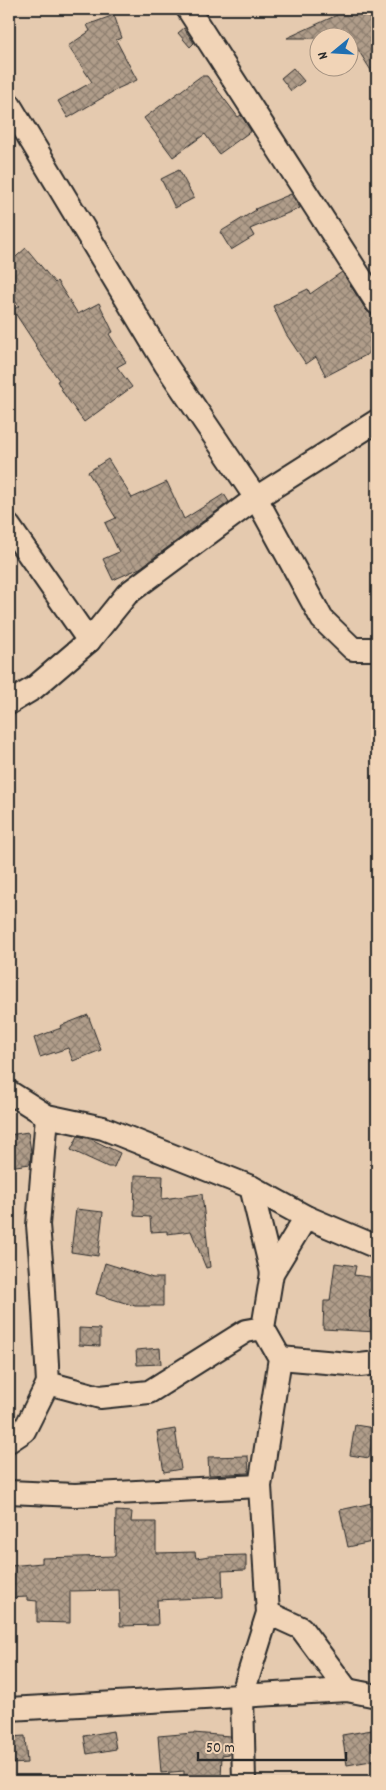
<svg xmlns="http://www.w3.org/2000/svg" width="386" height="1790" viewBox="0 0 386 1790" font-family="Dekko,sans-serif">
<defs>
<pattern id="building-cross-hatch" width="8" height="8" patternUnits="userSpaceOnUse" patternTransform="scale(1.25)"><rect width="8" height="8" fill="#b09d8a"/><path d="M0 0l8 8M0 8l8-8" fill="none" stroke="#8f8071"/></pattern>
</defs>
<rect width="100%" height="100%" fill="#e5caaf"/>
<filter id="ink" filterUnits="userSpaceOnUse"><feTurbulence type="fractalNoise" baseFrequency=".02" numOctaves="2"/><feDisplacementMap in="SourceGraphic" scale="10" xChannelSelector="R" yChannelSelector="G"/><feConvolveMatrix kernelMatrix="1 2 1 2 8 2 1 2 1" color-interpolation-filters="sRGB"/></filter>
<g filter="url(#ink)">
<g fill="url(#building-cross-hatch)" stroke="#2b2b2b">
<polygon points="334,9 377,9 377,80 355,45 348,48 348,38 287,38 337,15"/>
<polygon points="114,15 122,38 116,40 137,80 119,88 68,118 58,101 92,82 68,46 90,31 87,25"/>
<polygon points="184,28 194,43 190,47 178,33"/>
<polygon points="293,68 304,81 291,91 281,78"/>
<polygon points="201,76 207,76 238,117 241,115 251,131 219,154 205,134 173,157 144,118"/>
<polygon points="179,170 194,198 175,208 161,179"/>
<polygon points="291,194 300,208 250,229 254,236 231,250 220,232 256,210 255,209"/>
<polygon points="26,248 55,283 57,281 78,314 99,303 113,332 109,334 126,362 117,367 132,387 84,422 64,394 57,381 59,380 35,346 36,345 13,310 19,306 9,294 9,263"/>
<polygon points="342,272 366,310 371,314 377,316 377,345 369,351 370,353 326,376 316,357 306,364 286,334 273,306 308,289 310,294"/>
<polygon points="108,459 132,498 167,482 184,519 224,494 229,502 140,568 113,580 103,559 119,552 105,523 116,518 88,472"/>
<polygon points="88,1015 101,1050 73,1061 68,1048 40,1057 34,1038 61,1028 60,1026"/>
<polygon points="28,1132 31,1152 30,1164 9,1167 9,1135"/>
<polygon points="78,1136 91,1139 120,1153 114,1167 108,1167 71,1150"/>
<polygon points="135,1175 163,1176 162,1199 202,1194 210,1267 206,1268 191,1231 167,1234 167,1231 151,1232 150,1217 134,1216"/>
<polygon points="76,1209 103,1212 98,1256 71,1252"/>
<polygon points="105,1263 153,1278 163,1278 163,1306 135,1306 96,1294"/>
<polygon points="335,1263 356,1266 354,1275 377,1278 377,1332 323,1329 324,1301 330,1301"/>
<polygon points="79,1328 100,1329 100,1346 79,1345"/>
<polygon points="160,1348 161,1364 137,1365 136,1350"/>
<polygon points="355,1425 374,1428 369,1458 350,1455"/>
<polygon points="175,1429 181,1469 164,1472 157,1432"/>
<polygon points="248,1456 249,1473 209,1475 208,1457"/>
<polygon points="372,1503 377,1530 377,1541 348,1547 340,1510"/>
<polygon points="116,1511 132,1512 131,1522 156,1522 156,1553 195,1552 196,1558 210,1556 246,1555 246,1570 222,1571 223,1597 157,1600 158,1625 120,1626 119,1590 70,1591 70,1623 37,1622 37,1601 27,1600 27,1597 9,1598 9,1566 42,1563 42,1558 115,1556"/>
<polygon points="372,1730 377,1760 347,1765 342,1735"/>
<polygon points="113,1731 116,1749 87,1754 84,1736"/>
<polygon points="193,1733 230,1736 230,1754 222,1755 221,1779 184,1776 184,1771 161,1773 158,1736"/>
<polygon points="25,1736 27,1763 11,1764 9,1737"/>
</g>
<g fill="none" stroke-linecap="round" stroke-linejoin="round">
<g stroke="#2b2b2b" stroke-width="26">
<g id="minor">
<polyline points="188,9 377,303"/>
<polyline points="9,104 166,365 256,498 322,619 353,649 377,649"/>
<polyline points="9,526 89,641"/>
<polyline points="9,703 34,688 89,641 127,594 256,498 377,421"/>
<polyline points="9,1092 47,1116 103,1128 251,1187 306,1217 377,1247"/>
<polyline points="47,1116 38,1225 42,1273 48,1383 100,1397 149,1392 246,1331 263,1328"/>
<polyline points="251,1187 272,1273"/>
<polyline points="280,1358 360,1365 377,1363"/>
<polyline points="9,1441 24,1431 48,1383"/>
<polyline points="9,1492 75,1495 260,1486"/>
<polyline points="268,1613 301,1628 347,1690"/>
<polyline points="9,1709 347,1690 377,1696"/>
<polyline points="244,1781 242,1696 268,1613 260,1486 280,1358 263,1328 272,1273 306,1217"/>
</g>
</g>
<use href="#minor" stroke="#f1d4b7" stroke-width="22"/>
</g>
</g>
<rect width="386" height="1790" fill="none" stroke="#f1d4b7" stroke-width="30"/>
<rect x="15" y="15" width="356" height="1760" fill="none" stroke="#2b2b2b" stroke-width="2" filter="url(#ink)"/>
<g transform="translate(334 52) rotate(252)"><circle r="24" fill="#f1d4b7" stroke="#a2907f"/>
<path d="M0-4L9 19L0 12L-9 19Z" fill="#1f6fb2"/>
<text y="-8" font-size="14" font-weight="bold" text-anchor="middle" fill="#2b2b2b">N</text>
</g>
<path d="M198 1752v8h148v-8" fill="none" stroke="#2b2b2b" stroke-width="2.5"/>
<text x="206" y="1752" font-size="15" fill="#2b2b2b" stroke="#f1d4b7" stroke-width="4" paint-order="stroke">50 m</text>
</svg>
